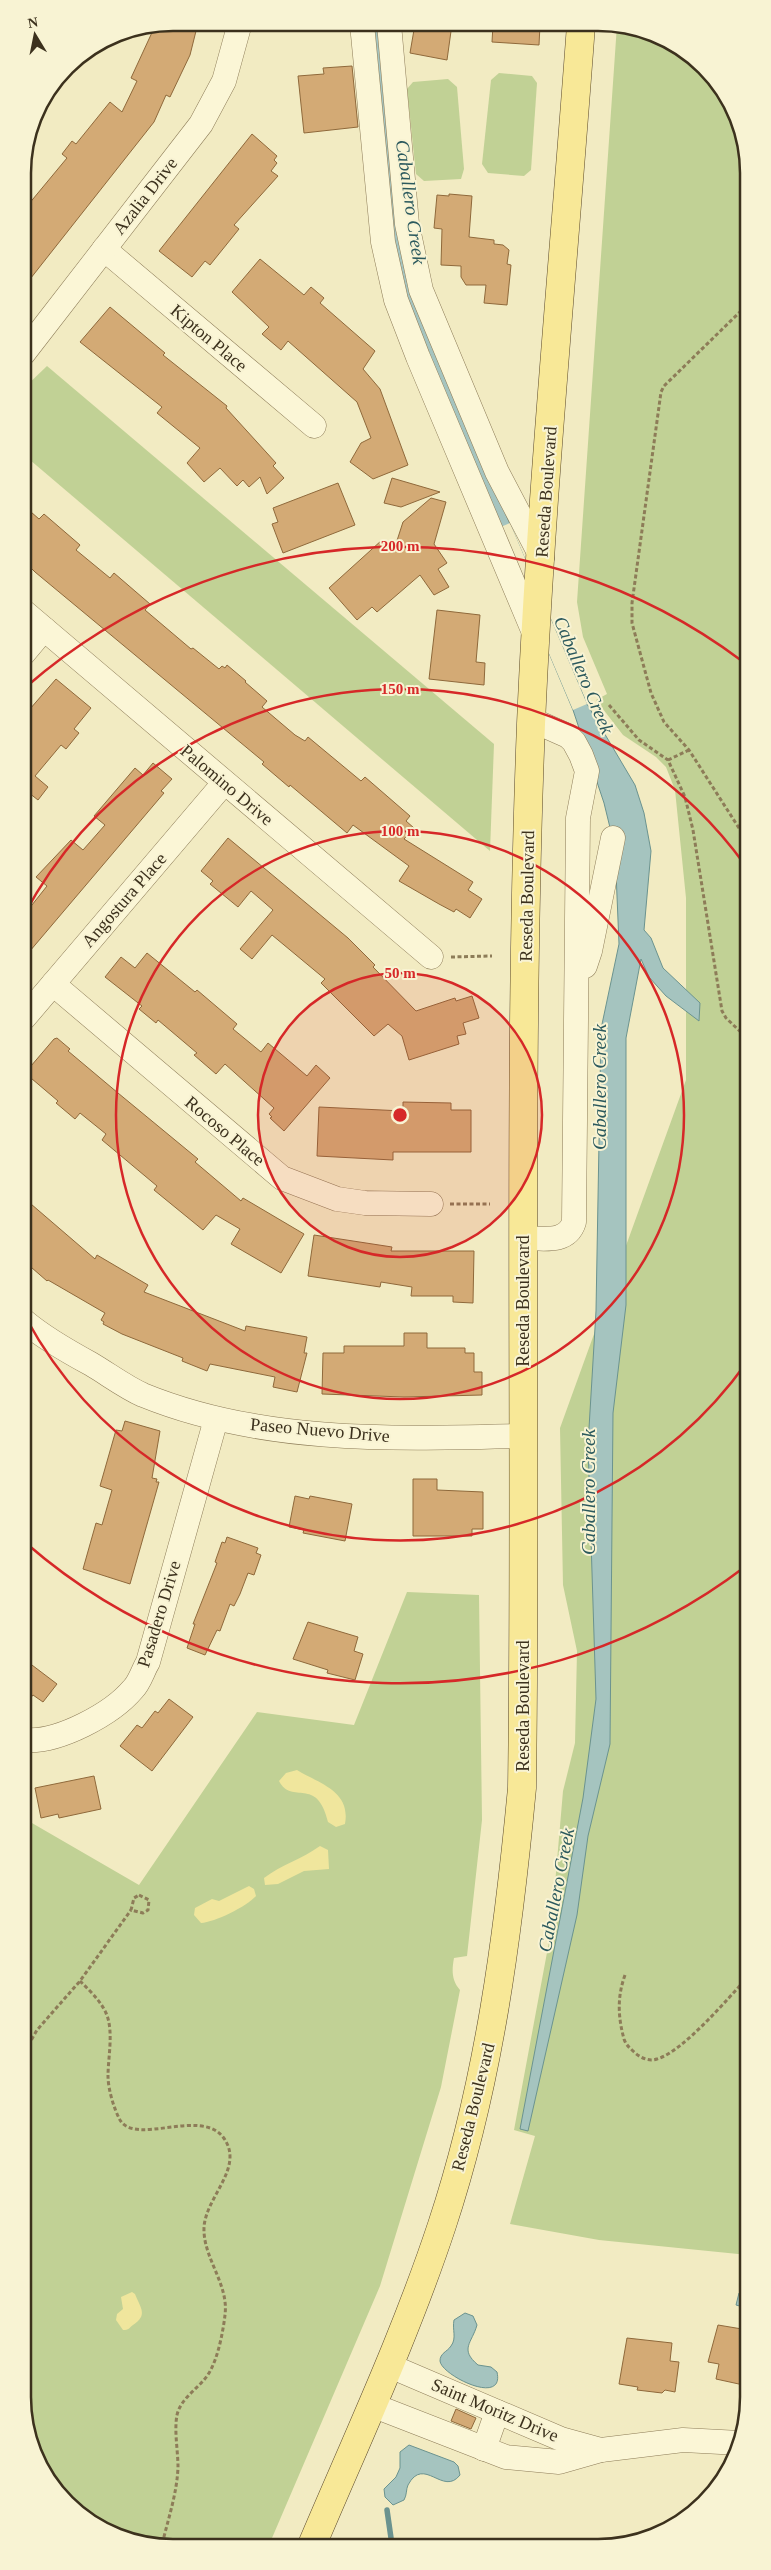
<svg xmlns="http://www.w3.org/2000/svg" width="771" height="2570" viewBox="0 0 771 2570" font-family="Georgia,serif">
<rect width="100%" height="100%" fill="#f2ebc2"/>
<g fill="#c1d195">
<path d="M617,25C661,26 716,67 733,108C738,119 742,132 746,144L748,2255L599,2240L510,2224L535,2136L514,2130L551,1931L563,1791L575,1743L577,1651L563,1585L560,1428L686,1080V898L675,790L666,767L656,757L623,735L596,700L607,694L583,637L577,602Z"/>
<polygon points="499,73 532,76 537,83 531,170 524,176 488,173 482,164 491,80"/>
<polygon points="448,79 457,87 464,169 461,179 424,181 416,174 407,89 413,82"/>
<polygon points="47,366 494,744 490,851 23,454 23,389"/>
<path d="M407,1592L479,1595L482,1820L467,1956L454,1958C452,1969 451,1980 460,1990L441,2087L380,2286L269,2545H144L98,2527L66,2503L38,2464L25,2426V1819L139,1885L257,1712L354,1725Z"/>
</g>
<g fill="#f0e69d">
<path d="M297,1770C320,1784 351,1791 345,1824L336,1827L328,1822C317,1775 292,1806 279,1781L286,1773Z"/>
<path d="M320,1846L328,1850L329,1869L304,1871L278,1884L265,1885L264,1878C281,1865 302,1859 320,1846Z"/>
<path d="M249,1886L254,1889L256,1896C246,1907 215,1922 201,1923L194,1915L195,1908L212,1899L219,1901Z"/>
<path d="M132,2292L135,2294C141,2309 148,2315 133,2325C129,2328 129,2330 123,2330L116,2320L117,2314L123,2309L121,2297Z"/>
</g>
<g fill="#a5c4bf" stroke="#6b938f">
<polygon points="368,24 381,24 432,342 587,704 635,785 644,813 651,851 644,930 651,938 663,968 700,1003 699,1021 666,996 649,977 641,959 626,1038 626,1305 613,1413 610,1744 588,1836 577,1915 528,2131 520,2129 583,1798 596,1699 588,1445 596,1311 601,1029 619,944 615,848 604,803 573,710 419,345 391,246"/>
<polygon points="748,2284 748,2316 741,2315 743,2307 736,2305 739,2293 746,2294"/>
<path d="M465,2313L473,2316L477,2325C472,2343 459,2349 478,2365L491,2367L497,2372C505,2407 441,2375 440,2361C440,2353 447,2352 451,2346C457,2338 452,2330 454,2320Z"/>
<path d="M409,2445L454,2462L458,2466L460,2475C443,2497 424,2455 408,2485C406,2489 407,2495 404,2500L393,2505L385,2497L384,2489L396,2477L400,2468V2452Z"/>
</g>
<polygon fill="#f2ebc2" points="510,523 587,704 573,710 496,529"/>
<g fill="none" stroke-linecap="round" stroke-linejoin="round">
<polyline stroke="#6b938f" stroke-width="5.5" points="387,2510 392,2545"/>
</g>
<g fill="#d3aa75" stroke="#8f693b">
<polygon points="173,22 198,23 190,55 170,97 166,95 154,122 23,288 23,211 67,158 62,154 72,141 76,144 110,102 122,112 137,81 131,78 155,26"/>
<polygon points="415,24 452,24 447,60 410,53"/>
<polygon points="493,25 540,25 539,45 492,42"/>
<polygon points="352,66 358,127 304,133 298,76 324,74 323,68"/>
<polygon points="252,134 277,156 274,160 277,163 271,171 278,176 234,225 239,229 210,265 205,261 192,277 159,251"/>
<polygon points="449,194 472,196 469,237 494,240 494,244 503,245 509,250 507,264 511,265 507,305 484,303 486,285 466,285 461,277 461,266 441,265 442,229 434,228 437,195 449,196"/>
<polygon points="260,259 304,295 311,287 324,298 320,303 375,351 363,369 380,389 408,465 373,479 350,462 361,443 371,438 357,402 288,341 281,350 262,334 269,327 232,292"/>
<polygon points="110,307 165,353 163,355 227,406 226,408 276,463 273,466 284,478 267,494 260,477 249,487 243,480 237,486 220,468 204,482 187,463 200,448 157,413 162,407 80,342"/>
<polygon points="392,478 440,492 401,507 384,503"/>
<polygon points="338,483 355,525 283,553 272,524 278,522 273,508"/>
<polygon points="431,498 446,502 434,544 447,563 438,569 449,587 434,595 420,575 377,612 372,607 357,620 329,588 382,540 393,553 403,522"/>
<polygon points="23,505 39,519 44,514 80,545 76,550 110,578 114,573 150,604 145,610 191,649 193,648 219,669 222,666 225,668 227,665 246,681 245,682 267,701 262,707 295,735 305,741 308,737 361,781 365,777 410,816 406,821 414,828 404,839 473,882 468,890 482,899 470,918 456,909 454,912 439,904 399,881 409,866 353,825 347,833 290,785 289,787 262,764 264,762 35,572 23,560"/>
<polygon points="437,610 480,615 476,662 485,663 484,685 429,679"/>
<polygon points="56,679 91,708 74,729 79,733 66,749 61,745 35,776 48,787 38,800 24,789 23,717"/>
<polygon points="153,763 172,779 161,791 164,793 24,958 24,915 47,886 36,877 71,840 83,850 105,825 94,816 135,768 143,775"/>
<polygon points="228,838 348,938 375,965 373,967 416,1011 455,998 456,1001 472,996 479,1018 463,1023 466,1034 457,1036 459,1044 409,1060 402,1036 388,1024 374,1036 321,983 325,979 272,935 252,959 240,949 273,910 251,891 238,907 210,884 213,881 201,871"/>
<polygon points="147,953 195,992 197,990 237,1024 233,1029 261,1052 268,1043 307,1076 316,1065 330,1078 284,1131 270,1118 272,1117 269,1114 274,1108 225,1064 216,1074 194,1055 197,1053 158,1020 156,1023 139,1009 142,1006 105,977 121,957 135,968"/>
<polygon points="57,1038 70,1049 68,1051 118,1093 198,1159 195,1162 241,1201 243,1198 304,1234 281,1273 231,1244 240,1229 216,1215 203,1230 154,1190 157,1186 102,1140 106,1134 80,1113 75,1119 56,1103 58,1101 25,1073 54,1039"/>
<polygon points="403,1102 451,1103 451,1110 471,1110 471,1152 393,1152 393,1160 317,1156 319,1107 403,1111"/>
<polygon points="24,1198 95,1259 97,1255 148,1285 144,1292 245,1331 246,1326 307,1337 304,1353 307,1353 297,1392 273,1387 275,1377 210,1364 207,1371 182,1361 183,1358 122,1334 103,1324 104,1322 101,1320 105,1313 48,1280 47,1281 24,1261"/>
<polygon points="314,1235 392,1247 391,1251 474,1251 473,1303 453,1302 453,1296 411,1296 412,1287 381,1282 380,1287 308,1276"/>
<polygon points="404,1333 427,1333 427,1348 465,1348 465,1353 474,1353 474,1372 482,1372 482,1395 404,1397 322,1394 323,1353 344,1353 344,1346 404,1346"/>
<polygon points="125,1421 160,1431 152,1478 157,1479 156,1482 159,1482 130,1584 83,1569 96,1523 102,1525 112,1490 100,1486 116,1430 122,1431"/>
<polygon points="413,1479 437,1479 437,1490 483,1492 483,1529 472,1529 472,1536 413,1536"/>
<polygon points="295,1496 309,1499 310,1496 352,1504 345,1541 303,1533 304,1530 289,1527"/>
<polygon points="227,1537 258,1548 256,1553 261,1555 254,1575 248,1573 240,1594 234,1606 230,1604 220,1631 217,1630 205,1655 187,1648 195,1624 193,1624 217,1563 215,1562 222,1542 225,1543"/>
<polygon points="308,1622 358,1637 354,1651 363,1654 355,1680 327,1673 328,1670 293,1659"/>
<polygon points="24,1659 57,1684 43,1702 33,1695 25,1705"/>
<polygon points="169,1699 193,1717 152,1771 120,1746 137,1725 142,1728 155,1711 158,1713"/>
<polygon points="94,1776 101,1809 59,1818 58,1814 41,1818 35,1788"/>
<polygon points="718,2325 748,2330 748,2386 716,2379 719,2364 708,2362"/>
<polygon points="627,2338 672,2343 670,2361 679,2362 675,2392 665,2390 662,2393 637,2390 638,2387 619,2384"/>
<polygon points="456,2409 476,2418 471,2429 451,2421"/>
</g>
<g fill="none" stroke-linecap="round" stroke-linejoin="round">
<g stroke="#8d7c58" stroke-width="25">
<g id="minor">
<polyline points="362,24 383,242 396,300 418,357 535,635"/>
<polyline points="389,24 407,224 421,290 497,472 542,558"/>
<polyline points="104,249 314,426"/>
<polyline points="23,354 201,124 224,81 240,23"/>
<polyline points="23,611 431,957"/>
<polyline points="23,654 44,629"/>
<polyline points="585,966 590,951 613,838"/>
<polyline points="53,984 282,1178 337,1199 365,1203 431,1204"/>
<polyline points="24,1018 224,783"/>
<path d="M524,1238C543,1238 567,1244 574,1222L578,818L587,771L581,755L574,742L568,736L532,720"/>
<path d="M24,1321C44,1338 67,1351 91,1364C108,1374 125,1387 143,1395C263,1444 396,1439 522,1436"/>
<path d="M25,1740C58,1743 112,1714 133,1689C140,1682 143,1670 148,1662L216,1419"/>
<polyline points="390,2366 561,2439 601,2450"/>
<polyline points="372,2405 506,2457 559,2462 601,2450 683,2440 740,2443"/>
<polyline points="484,2449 497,2412"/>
</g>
</g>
<g stroke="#5b492c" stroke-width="29">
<path id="major" d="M312,2545C357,2439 406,2334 442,2225C489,2083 508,1936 522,1788C527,1433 517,1078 531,724C541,491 564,258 581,25"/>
</g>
<g stroke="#8d7c58" stroke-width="3" stroke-dasharray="4 2.5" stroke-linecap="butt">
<polyline points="746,306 664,386 661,392 632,603 632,623 651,693 664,722 689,750 746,839"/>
<polyline points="609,705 639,740 668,760 685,797 693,830 722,1011 726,1018 747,1038"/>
<polyline points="668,760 689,750"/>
<polyline points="451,957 492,956"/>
<polyline points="450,1204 490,1204"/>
<polygon points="139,1895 149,1900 148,1910 143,1913 131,1910 134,1898"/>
<path d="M625,1975C617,1997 618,2017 624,2039C626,2045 629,2047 633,2051C639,2057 648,2062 657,2059C684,2051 728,1998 748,1977"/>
<path d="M80,1981C89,1990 100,2000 106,2013C114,2031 108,2057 108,2076C108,2089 114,2109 120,2120C136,2146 200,2108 223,2137C246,2167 205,2197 204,2228C203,2258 229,2284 225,2315C223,2332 218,2358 209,2373C200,2388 181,2397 177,2415C174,2431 178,2451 178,2467C177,2494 168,2519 162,2545"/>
<polyline points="25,2051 37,2030 80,1981 131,1910"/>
</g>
<use href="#minor" stroke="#fbf6d6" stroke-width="24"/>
<use href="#major" stroke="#f8e897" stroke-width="28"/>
</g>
<circle cx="400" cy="1115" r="142" fill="#d62828" fill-opacity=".12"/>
<g fill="none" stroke="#d62828" stroke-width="2.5">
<circle cx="400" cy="1115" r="142"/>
<circle cx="400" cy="1115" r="284"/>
<path d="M747 1362A426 426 0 0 1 26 1318M24 915A426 426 0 0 1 745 865"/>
<path d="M746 1566A569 569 0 0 1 27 1544M27 686A569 569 0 0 1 742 661"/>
</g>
<g text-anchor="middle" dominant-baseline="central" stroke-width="4" stroke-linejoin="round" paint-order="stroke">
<g font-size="18" fill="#3c311d" stroke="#f8f3d3">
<text transform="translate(145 196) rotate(-52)">Azalia Drive</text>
<text transform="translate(209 338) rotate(40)">Kipton Place</text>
<text transform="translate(546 492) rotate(-86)">Reseda Boulevard</text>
<text transform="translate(227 785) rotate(40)">Palomino Drive</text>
<text transform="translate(527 896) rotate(-89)">Reseda Boulevard</text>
<text transform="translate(124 900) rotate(-49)">Angostura Place</text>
<text transform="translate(225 1131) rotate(40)">Rocoso Place</text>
<text transform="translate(523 1301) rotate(-90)">Reseda Boulevard</text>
<text transform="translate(320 1430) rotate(5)">Paseo Nuevo Drive</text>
<text transform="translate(159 1614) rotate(-73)">Pasadero Drive</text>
<text transform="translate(523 1706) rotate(-90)">Reseda Boulevard</text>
<text transform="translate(473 2107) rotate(-76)">Reseda Boulevard</text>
<text transform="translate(495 2410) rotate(23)">Saint Moritz Drive</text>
</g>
<g font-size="19" font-style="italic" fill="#2b595d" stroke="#f8f3d3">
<text transform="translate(411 202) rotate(82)">Caballero Creek</text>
<text transform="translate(584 675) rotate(67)">Caballero Creek</text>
<text transform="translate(599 1087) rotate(-90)">Caballero Creek</text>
<text transform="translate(588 1492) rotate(-90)">Caballero Creek</text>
<text transform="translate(556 1890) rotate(-79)">Caballero Creek</text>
</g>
</g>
<path d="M0 0H771V2570H0ZM173 31H598A142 142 0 0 1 740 173V2397A142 142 0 0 1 598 2539H173A142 142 0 0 1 31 2397V173A142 142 0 0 1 173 31Z" fill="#f8f3d3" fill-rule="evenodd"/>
<path fill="none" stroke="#3c311d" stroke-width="2.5" d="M173 31H598A142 142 0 0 1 740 173V2397A142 142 0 0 1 598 2539H173A142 142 0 0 1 31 2397V173A142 142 0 0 1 173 31Z"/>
<circle cx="400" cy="1115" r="8" fill="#d62828" stroke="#f8f3d3" stroke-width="2.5"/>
<g font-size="15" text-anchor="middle" font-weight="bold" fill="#d62828" stroke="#f8f3d3" stroke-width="4" stroke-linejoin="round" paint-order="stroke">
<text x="400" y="551">200 m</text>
<text x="400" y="694">150 m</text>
<text x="400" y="836">100 m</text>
<text x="400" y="978">50 m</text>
</g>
<g transform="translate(35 35) rotate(350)" stroke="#f8f3d3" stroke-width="4" paint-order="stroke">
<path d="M0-4L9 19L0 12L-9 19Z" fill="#3c311d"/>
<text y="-8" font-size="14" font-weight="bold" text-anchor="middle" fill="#3c311d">N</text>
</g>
</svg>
